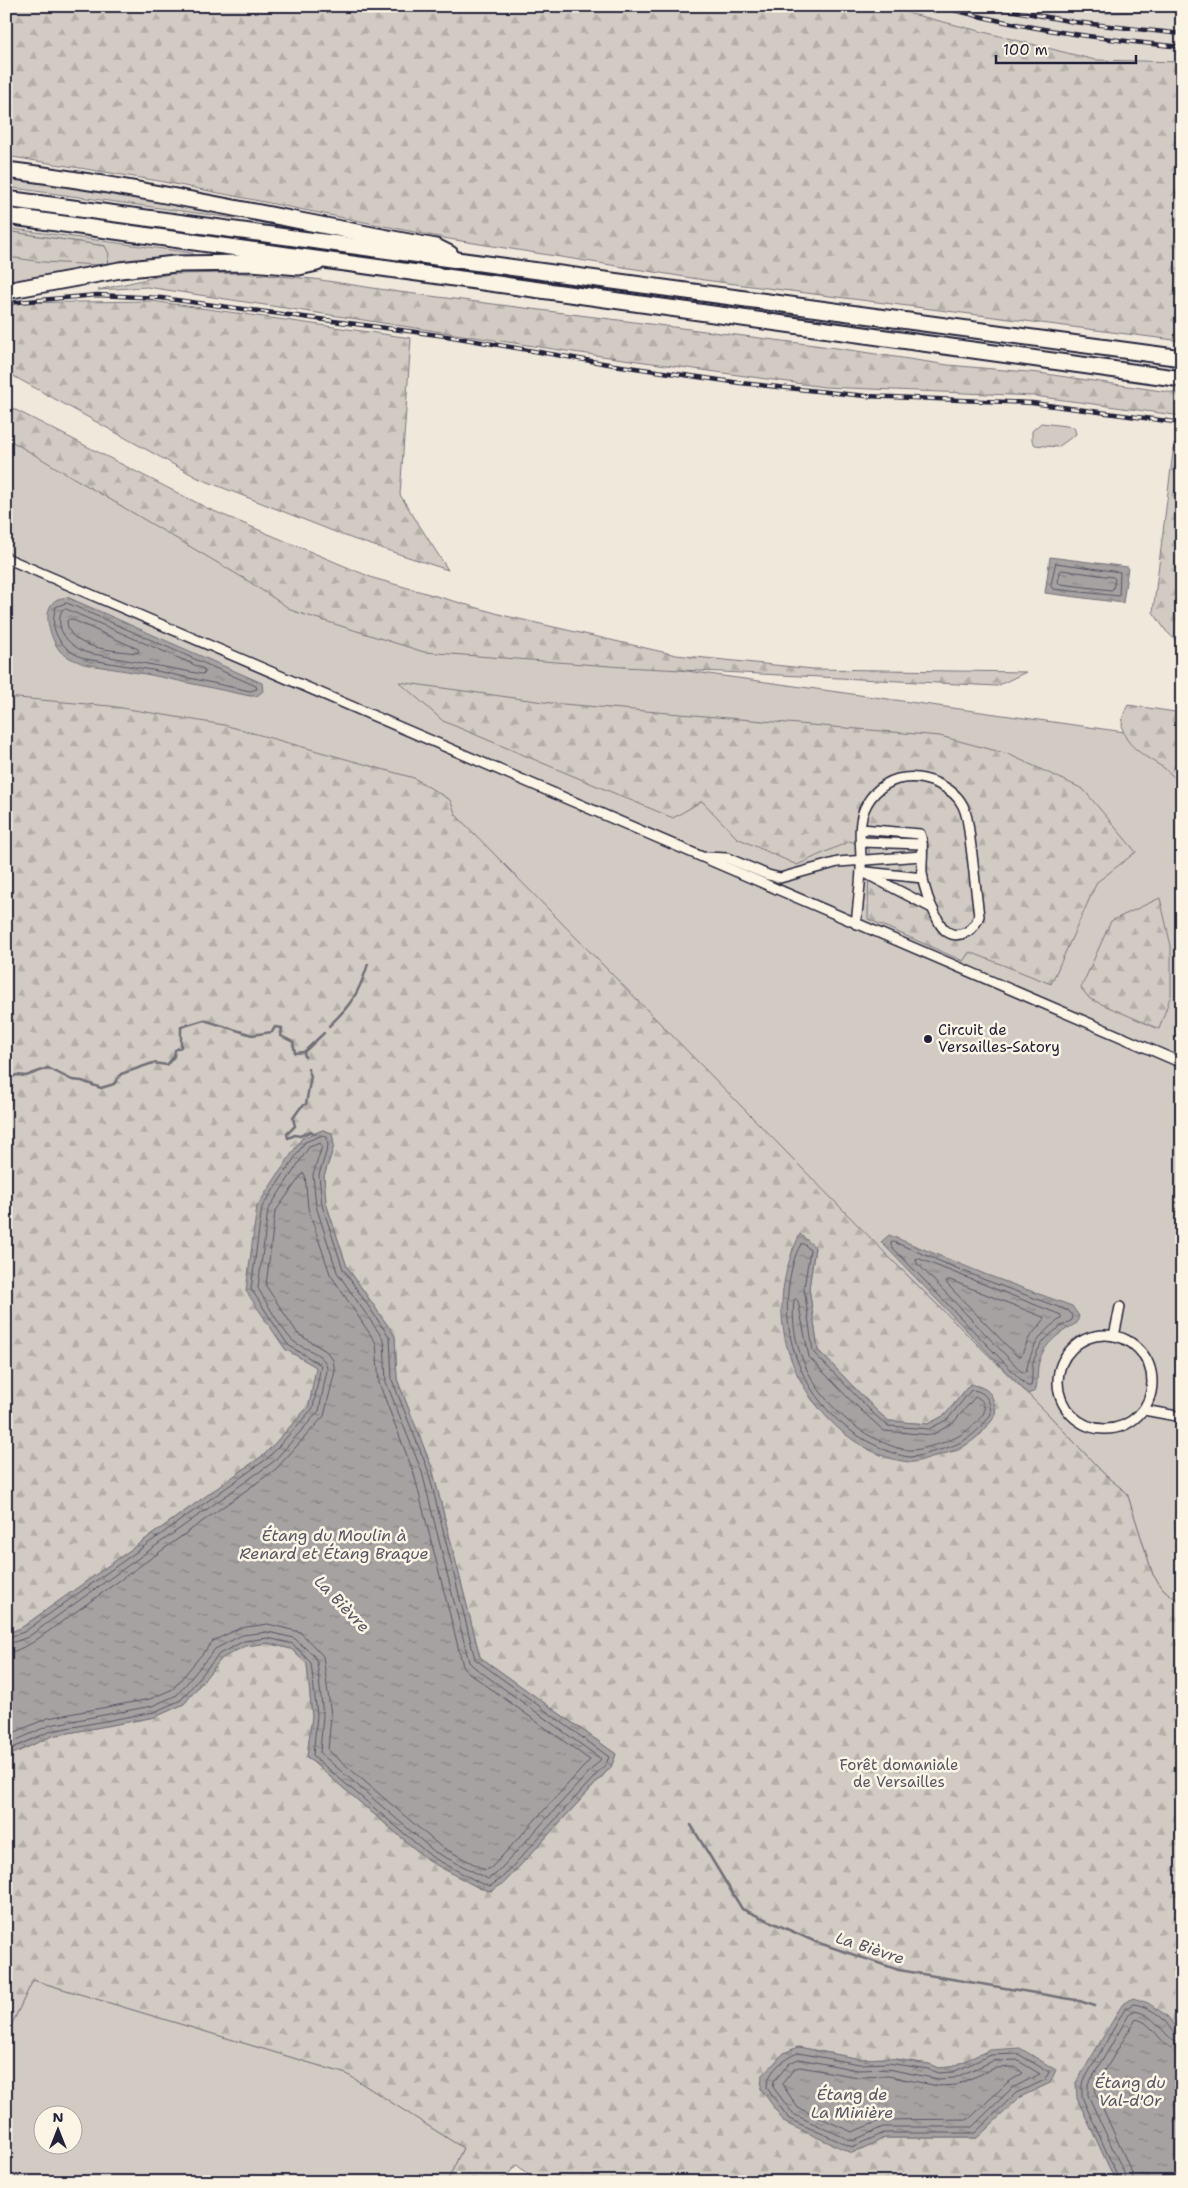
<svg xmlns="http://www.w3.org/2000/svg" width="1188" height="2188" viewBox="0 0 1188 2188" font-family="'Shantell Sans',sans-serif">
<defs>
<pattern id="forest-firs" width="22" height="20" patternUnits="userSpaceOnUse" patternTransform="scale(1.25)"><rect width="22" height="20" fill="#d1cbc3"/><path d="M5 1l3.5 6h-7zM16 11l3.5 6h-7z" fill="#b3aea8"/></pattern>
<pattern id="water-ripples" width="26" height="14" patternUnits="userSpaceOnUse" patternTransform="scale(1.25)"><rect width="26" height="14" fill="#a6a2a2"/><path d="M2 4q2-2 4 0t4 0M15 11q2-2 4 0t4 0" fill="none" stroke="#878485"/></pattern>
</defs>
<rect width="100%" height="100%" fill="#efe8db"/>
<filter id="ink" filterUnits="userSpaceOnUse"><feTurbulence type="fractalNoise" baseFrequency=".02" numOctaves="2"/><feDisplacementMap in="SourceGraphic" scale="10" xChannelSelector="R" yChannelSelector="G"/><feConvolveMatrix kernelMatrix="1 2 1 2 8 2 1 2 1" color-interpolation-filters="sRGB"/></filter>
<g filter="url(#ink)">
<g fill="#e0d9cf">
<polygon points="880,6 1079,6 1105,13 1182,11 1182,62 1095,60"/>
<polygon points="1182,1474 1182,1550 1175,1528 1175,1513"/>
</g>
<g fill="#d1cbc3" stroke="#7a767f" fill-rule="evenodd">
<polygon points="6,176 18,177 240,215 240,219 6,187"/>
<polygon points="6,228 193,253 193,255 122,262 6,285 6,255 8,257 105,246 6,231"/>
<polygon points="6,419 357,625 1182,740 1182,1474 1175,1513 1175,1528 1182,1550 1182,1604 1164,1590 1153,1575 1127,1493 1106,1476 1046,1412 894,1262 6,728"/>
<polygon points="1041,423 1074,427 1076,434 1058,447 1035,445 1032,440 1032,431"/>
<path d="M33,1980L347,2074L463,2148L447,2182H6V2036ZM42,2116H72V2146H42Z"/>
</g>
<g fill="url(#forest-firs)" stroke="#7a767f" fill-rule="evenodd">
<polygon points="6,6 880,6 1095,60 1182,62 1182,341 704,280 449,239 159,181 6,156"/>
<polygon points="1079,6 1182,6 1182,11 1105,13"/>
<polygon points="6,231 105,246 109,254 107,263 99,265 43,262 8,257"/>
<polygon points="241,273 314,279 399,292 830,347 948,365 1039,373 1182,394 1182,416 1034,396 824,387 573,352 147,287 98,290 169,274"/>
<polygon points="152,301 411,338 400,495 448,570 353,539 198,478 6,372 6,303"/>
<polygon points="6,405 209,509 373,578 506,616 676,655 813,669 1026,672 997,686 623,667 424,652 293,611 245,579 6,438"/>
<polygon points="1174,444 1182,445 1182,646 1166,631 1153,612"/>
<polygon points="399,682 551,703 940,736 1008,754 1083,789 1136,852 1097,882 1051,984 970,952 963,961 868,919 869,849 850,841 797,865 737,838 702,801 673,818 443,721"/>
<path d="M6,697L110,706L224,725L414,778L450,800L456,815L894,1262L1046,1412L1106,1476L1127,1493L1153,1575L1164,1590L1182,1604V2035L1166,2015L1077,2098L1116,2182H537L517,2165L500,2182H447L463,2148L347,2074L33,1980L6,2036V1757L52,1736L155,1717L184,1704L222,1658L245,1646L268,1643L291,1649L307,1664L312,1716L307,1757L429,1861L479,1888L491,1891L504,1883L611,1767L616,1754L480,1657L432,1468L397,1379L395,1336L347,1267L326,1203L324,1176L334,1146L332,1133L323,1130L302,1138L285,1349L317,1367L309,1406L265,1454L21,1628L6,1634ZM793,1248H815L809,1288L818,1350L878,1412L889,1421L928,1424L945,1415L970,1384C991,1389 993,1394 996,1415L981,1434L959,1450L911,1462L868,1448L843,1432L812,1400L797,1374L783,1291ZM798,2047L860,2059L888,2058L929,2064L938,2068L951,2067L990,2050L1050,2083L1020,2097L977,2138H885L852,2153L761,2089L763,2076L784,2053Z"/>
<path d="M1128,705L1182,713V784C1176,779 1170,773 1164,768C1140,753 1109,738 1128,705Z"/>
<polygon points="1160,898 1171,946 1171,995 1159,1029 1090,999 1081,988 1111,921"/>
</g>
<g fill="url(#water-ripples)" stroke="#716f79">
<polygon points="1050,557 1128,567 1123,603 1045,593"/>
<path d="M67,597L262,683L263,691L257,696H250L151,675L84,664C76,661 66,657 60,651C51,640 40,610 56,600C59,598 64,598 67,597Z"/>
<polygon points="323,1130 332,1133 334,1146 324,1176 326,1203 347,1267 395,1336 397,1379 432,1468 480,1657 616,1754 611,1767 605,1773 504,1883 491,1891 479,1888 429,1861 307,1757 312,1716 307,1664 291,1649 268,1643 245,1646 222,1658 184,1704 155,1717 52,1736 6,1757 6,1634 21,1628 265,1454 309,1406 316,1367 285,1349 246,1291 257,1206 302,1138"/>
<path d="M800,1234L815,1247L809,1288L818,1350L878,1412L889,1421L928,1424L945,1415L970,1384C991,1389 993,1394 996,1415C975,1443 965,1449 931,1457C925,1459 916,1463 909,1462C847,1455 794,1393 784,1333C778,1299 785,1265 800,1234Z"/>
<path d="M889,1235L987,1275L1072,1306L1079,1316L1077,1323C1059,1333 1041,1345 1038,1367C1037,1375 1038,1383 1035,1391L1028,1394L881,1242Z"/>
<polygon points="1133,1998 1148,2003 1166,2015 1182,2035 1182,2182 1116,2182 1077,2098 1076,2083 1122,2005"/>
<polygon points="798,2047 860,2059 888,2058 929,2064 938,2068 951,2067 990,2050 1020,2048 1056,2070 1050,2083 1020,2097 977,2138 885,2138 852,2153 785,2123 761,2089 762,2076 784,2053"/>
</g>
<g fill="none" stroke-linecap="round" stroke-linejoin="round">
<g stroke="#575564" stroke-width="1">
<polygon points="1056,563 1120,572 1119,596 1053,589 1051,586"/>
<polygon points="1062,570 1113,577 1115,579 1113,589 1111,590 1060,584 1058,582 1060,572"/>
<path d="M67,603L256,686L257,689L250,691L152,670L86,659C63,651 47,632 56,607Z"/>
<path d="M66,609L204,669L205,673L202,674L88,653C70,647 53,630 62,610Z"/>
<path d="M71,619L138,649L139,652L136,653C116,650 67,650 67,621Z"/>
<path d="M894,1242L985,1280L1069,1311L1073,1316L1072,1320C1053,1331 1040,1339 1033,1363C1031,1370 1033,1379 1031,1386H1027L891,1246V1243Z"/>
<path d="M801,1244H804L810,1250L804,1288L813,1352L875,1415L888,1426L929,1429L948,1419L971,1390C986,1391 990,1400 991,1414C977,1435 961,1445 936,1451C928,1453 918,1457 910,1457C899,1456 887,1451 877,1446C815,1418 779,1351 789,1284C791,1270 794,1256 801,1244Z"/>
<path d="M920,1259L1061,1315V1319C1040,1331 1031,1349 1026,1372H1022L917,1263L916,1260Z"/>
<polygon points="950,1280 1043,1317 1044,1320 1029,1338 1021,1356 1017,1356 947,1284 947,1281"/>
<path d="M796,1299L798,1301L809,1357L850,1400L884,1431L932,1435L953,1423L975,1397C983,1398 985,1406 984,1413C969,1432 957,1439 935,1445C927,1447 920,1450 912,1450C902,1451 889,1445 880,1441C828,1417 787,1359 794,1300Z"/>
<polyline points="6,1638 24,1632 268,1458 313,1408 321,1365 288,1345 251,1289 262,1207 305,1142 323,1135 327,1137 328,1146 319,1175 322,1205 343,1269 390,1338 392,1380 428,1470 475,1659 609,1757 606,1764 501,1879 490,1886 480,1883 432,1857 313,1756 317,1715 311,1663 293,1644 268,1638 244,1641 219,1654 181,1700 154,1712 51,1731 6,1751"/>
<path d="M6,1645L28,1637L273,1462L319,1411L327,1370C327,1353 304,1350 293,1341C284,1333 264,1299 258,1288L268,1210L309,1147L320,1143L322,1146L313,1175L316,1206L337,1272L384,1340L386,1382L422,1472L469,1662L474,1667L601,1759L496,1874L488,1879L435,1852L320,1753L323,1715L317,1662L314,1656L294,1638L268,1632L242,1635L215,1649L177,1695L152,1706L50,1725L6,1745"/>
<polyline points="6,1652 15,1651 32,1643 276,1469 324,1416 335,1371 333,1360 326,1351 298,1334 266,1286 275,1212 303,1173 305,1175 308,1208 330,1274 376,1343 379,1383 414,1474 463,1666 469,1673 590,1760 491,1868 485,1870 440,1846 328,1750 331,1715 323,1656 300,1632 268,1624 240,1628 213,1641 173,1689 150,1699 48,1718 6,1736"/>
<path d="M798,2053L859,2064L888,2063L928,2069L938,2073L953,2072L991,2055L1018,2054L1049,2072L1045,2080L1016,2093L975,2133H884L852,2147L789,2119L767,2088C767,2072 784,2058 798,2053Z"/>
<polygon points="799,2059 858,2070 888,2069 938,2079 954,2078 993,2061 1017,2060 1040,2074 1012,2088 972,2127 883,2127 852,2141 793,2114 773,2087 774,2081 790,2063"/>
<polygon points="800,2067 858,2077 888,2076 938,2086 956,2085 995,2068 1015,2067 1023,2073 1007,2083 969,2119 882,2120 852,2132 798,2108 782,2084 794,2069"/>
<path d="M1120,2182L1082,2097V2084L1125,2009L1133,2004C1143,2005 1154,2011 1162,2018C1169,2024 1172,2036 1182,2037"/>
<path d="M1126,2182L1125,2175L1088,2095V2085L1130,2013L1134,2011C1158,2014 1166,2043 1182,2044"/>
<path d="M1134,2182L1132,2173L1096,2093L1095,2087L1136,2019C1156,2023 1160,2050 1182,2051"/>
</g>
<g stroke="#716f79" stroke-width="2.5">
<path d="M329,1026C351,1005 359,993 368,964"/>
<polyline points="304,1052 324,1033"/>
<polyline points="308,1069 311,1076 306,1104 301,1107 293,1118 295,1126 287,1134 288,1138 295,1135 300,1136 311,1131 315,1134"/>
<polyline points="6,1077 10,1079 16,1075 26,1076 48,1068 72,1080 82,1081 101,1088 114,1084 121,1074 153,1063 167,1065 174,1056 175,1050 181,1047 181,1027 204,1020 252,1035 272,1032 275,1027 282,1028 281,1036 293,1042 295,1053 304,1052 305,1057"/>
<polyline points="691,1825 742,1909 816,1942 899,1970 1076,2000 1095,2006"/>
</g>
<g stroke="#22223b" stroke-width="12">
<g id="minor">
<polyline points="6,558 1175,1060"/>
<polyline points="861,842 922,844"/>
<polyline points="706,857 727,858 768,875 780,878 838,862 922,856"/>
<polyline points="861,871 930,907"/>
<polyline points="866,872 923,878"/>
<path d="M856,924C858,906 860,888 861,870C862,851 857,827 864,810C871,793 886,780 904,778C925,775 954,787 963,806C969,818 969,834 971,847C974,870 976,893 979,916C976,924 971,932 961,934C950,937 942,929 938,920C930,904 924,891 922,873C921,861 925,845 920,834L861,829"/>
<circle cx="1105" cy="1382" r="47"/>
<polyline points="1114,1336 1120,1307"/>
<polyline points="1144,1410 1182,1417"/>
</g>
</g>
<g stroke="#22223b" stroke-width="19">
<g id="trunk">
<path d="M6,170C151,188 292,221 436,247L450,254"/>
<polyline points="6,199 1182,358"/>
<polyline points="6,216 1182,379"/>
<polyline points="6,291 120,270 175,264 251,263 299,267 317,263"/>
</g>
</g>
<use href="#minor" stroke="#fcf5e5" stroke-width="9"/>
<use href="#trunk" stroke="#fcf5e5" stroke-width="15"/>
<g stroke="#22223b" stroke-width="4.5">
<g id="rail">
<path d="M939,6C1018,28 1100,39 1182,47"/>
<polyline points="989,6 1074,22 1182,34"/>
<polyline points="6,303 97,295 161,298 453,337 614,365 740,383 866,396 1032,403 1182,423"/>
</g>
</g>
<use href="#rail" stroke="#fcf5e5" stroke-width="2.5" stroke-dasharray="8" stroke-linecap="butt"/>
</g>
</g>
<circle fill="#22223b" stroke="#fcf5e5" stroke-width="2" cx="928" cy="1039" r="5"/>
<g text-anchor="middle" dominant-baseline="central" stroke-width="5" stroke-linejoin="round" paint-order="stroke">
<g font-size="15" fill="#22223b" stroke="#fcf5e5" text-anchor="start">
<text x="938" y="1030">Circuit de<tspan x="938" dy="17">Versailles-Satory</tspan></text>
</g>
<g font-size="15" fill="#575564" stroke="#fcf5e5">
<text x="899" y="1765">Forêt domaniale<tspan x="899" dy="17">de Versailles</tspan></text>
</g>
<g font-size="16" font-style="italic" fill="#575564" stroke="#fcf5e5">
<text x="334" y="1535">Étang du Moulin à<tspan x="334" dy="18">Renard et Étang Braque</tspan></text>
<text transform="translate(342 1604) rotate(46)">La Bièvre</text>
<text transform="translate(870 1948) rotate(18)">La Bièvre</text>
<text x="1130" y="2082">Étang du<tspan x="1130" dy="18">Val-d'Or</tspan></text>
<text x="852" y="2094">Étang de<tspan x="852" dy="18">La Minière</tspan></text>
</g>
</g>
<rect width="1188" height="2188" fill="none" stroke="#fcf5e5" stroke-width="25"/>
<rect x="12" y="12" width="1163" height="2163" fill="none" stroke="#22223b" stroke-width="2" filter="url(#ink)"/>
<g transform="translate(58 2130)"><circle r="24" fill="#fcf5e5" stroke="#a5a1a1"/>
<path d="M0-4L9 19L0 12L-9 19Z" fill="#22223b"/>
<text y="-8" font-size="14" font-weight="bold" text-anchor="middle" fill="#22223b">N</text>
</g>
<path d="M996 55v8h140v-8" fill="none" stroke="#22223b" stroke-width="2.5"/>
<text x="1003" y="55" font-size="15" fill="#22223b" stroke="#fcf5e5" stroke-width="4" paint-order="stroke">100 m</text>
</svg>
